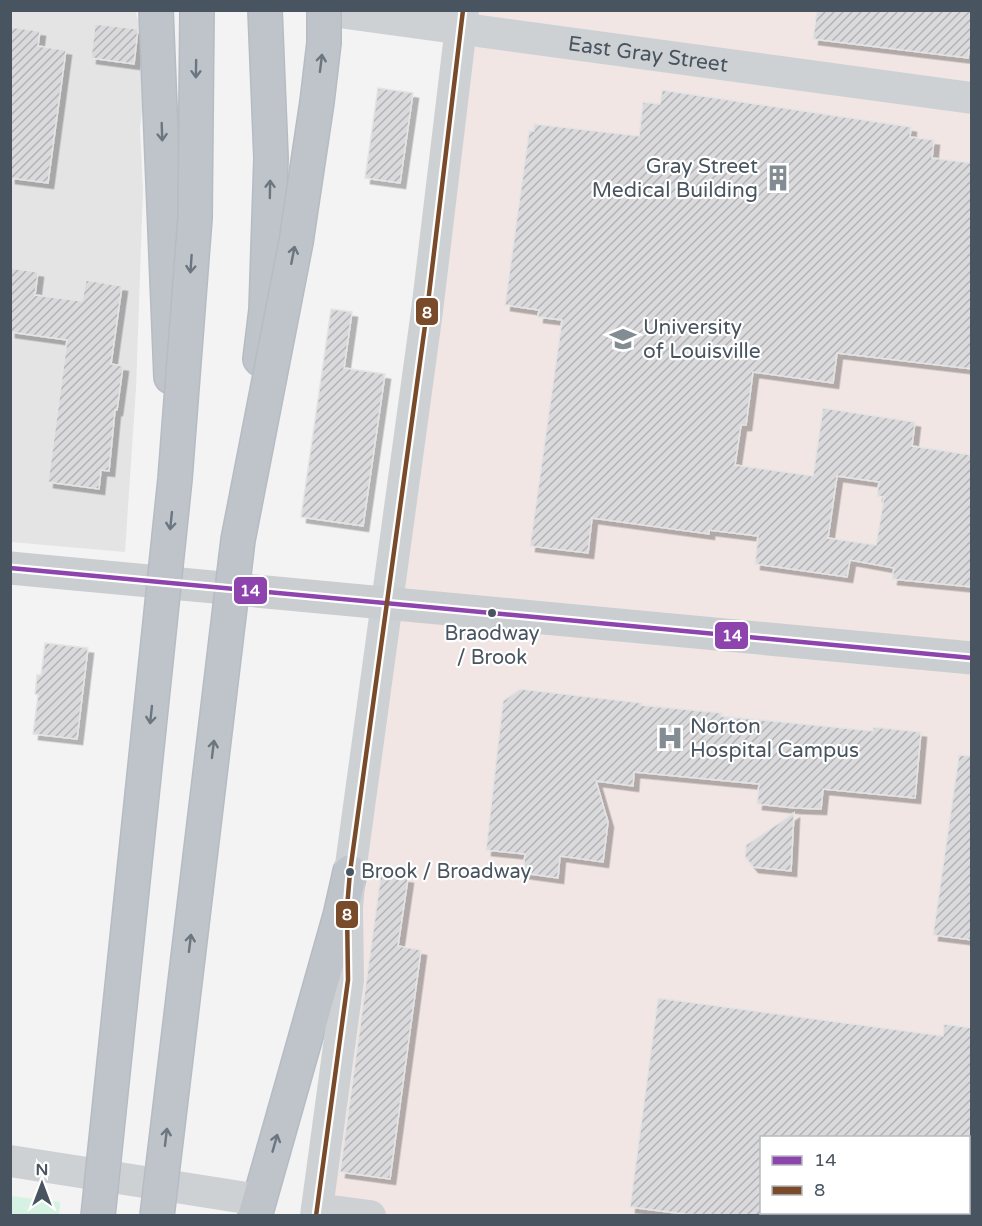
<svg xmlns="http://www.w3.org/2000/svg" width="982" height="1226" viewBox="0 0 982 1226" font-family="'Varela Round',sans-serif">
<defs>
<pattern id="building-hatch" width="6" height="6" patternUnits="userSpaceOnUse" patternTransform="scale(1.5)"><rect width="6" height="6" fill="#dadadc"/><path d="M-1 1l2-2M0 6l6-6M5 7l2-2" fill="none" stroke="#b3b3b6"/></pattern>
<filter id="shadow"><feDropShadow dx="5.5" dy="5.5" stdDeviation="0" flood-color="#0004"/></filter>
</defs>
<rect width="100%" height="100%" fill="#f3f3f3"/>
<polygon fill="#e4e4e5" points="10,11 136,11 137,18 152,26 140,128 143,191 136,388 125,552 11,542"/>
<path fill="#f1e6e4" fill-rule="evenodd" d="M463,11H971V1215L370,1216L317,1209ZM762,1138H968V1212H762Z"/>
<polygon fill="#d6f2e2" points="11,1196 60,1202 59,1215 11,1215"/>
<g fill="url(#building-hatch)" stroke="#e4e4e5" stroke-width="1.5" fill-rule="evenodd" filter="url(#shadow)">
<polygon points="817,10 972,10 972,50 969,50 968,58 813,39"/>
<polygon points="95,24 138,29 134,64 91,58"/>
<polygon points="10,27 40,31 38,46 66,50 48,183 10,178"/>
<polygon points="378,88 413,93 400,183 365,178"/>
<path d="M662,90L911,127L910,137L934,140L932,158L972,163V369L837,353L833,383L753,372L746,425H741L735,465L813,476L823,408L915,422L912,446L972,455V587L892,579L894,568L850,560L847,577L755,564L758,536L709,530V534L592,518L588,553L530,546L562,320L538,317L539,310L505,305L529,131H534V124L639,136L643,102L660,104ZM837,476L879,482L877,496L884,497L876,545L828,538Z"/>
<polygon points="10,268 38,272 35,295 82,301 86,280 122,286 111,364 123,366 117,410 115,410 109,471 101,470 99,489 48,482 67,340 10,332"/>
<polygon points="331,309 352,312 344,368 385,374 363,526 301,517"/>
<polygon points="45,643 88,648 77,739 33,734 38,695 35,694 37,675 41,675"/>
<polygon points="520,689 642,703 641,705 722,713 721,716 873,731 873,727 921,732 915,798 823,789 821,809 795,808 757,804 759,784 634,772 633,786 596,781 608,822 603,862 560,856 558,878 523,873 525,854 486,850 503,701"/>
<polygon points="959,755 972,756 972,940 933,935"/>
<polygon points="794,813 791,871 753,867 745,857 746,845"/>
<polygon points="381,874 408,878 398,946 421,950 390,1179 340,1172"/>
<polygon points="658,998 943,1036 944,1024 972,1028 972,1137 762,1137 762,1215 692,1215 630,1207"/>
</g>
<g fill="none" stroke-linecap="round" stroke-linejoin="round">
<g stroke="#b6bcc3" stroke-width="36">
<g id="highway">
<polyline points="156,10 171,377"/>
<polyline points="260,359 266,310 271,158 265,10"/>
<polyline points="255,1216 340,916 350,872"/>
</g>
</g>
<g stroke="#ced1d4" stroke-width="32">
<path id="s1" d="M324,10L972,98"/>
<polyline points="10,1161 259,1200"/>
<polyline points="317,1209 370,1216"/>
<polyline points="316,1216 348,980 347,908 350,872 427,311 463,10"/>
</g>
<polyline stroke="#caced1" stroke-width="33" points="10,568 972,658"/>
<use href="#highway" stroke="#bec4c9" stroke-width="33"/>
<g stroke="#b6bcc3" stroke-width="36" stroke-linecap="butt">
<g id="highway-bridge">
<polyline points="98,1216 175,479 195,218 197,10"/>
<polyline points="157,1216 238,540 296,242 317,102 324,43 324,10"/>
</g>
</g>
<use href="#highway-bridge" stroke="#bec4c9" stroke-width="33"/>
<g stroke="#fff" stroke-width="9">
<polyline id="bus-1" points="10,568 972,658"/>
</g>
<g stroke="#fff" stroke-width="9">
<polyline id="bus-2" points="316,1216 348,980 347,908 350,872 427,311 463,10"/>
</g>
<use href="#bus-1" stroke="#8e44ad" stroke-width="4.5"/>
<use href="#bus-2" stroke="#7a4b2a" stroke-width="4.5"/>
</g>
<defs><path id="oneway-shaft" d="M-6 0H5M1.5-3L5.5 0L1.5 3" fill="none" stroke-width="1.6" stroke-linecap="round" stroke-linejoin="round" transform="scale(1.5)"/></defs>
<g stroke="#6b7680">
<use href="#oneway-shaft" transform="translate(321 63) rotate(-83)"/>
<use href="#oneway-shaft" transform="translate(196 69) rotate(91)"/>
<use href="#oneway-shaft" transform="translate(162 132) rotate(88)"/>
<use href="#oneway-shaft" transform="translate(270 189) rotate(-89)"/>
<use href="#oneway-shaft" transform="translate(293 255) rotate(-79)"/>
<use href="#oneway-shaft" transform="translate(191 264) rotate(94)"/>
<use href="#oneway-shaft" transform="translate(171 521) rotate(96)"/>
<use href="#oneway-shaft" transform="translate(151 715) rotate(96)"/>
<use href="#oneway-shaft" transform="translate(213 749) rotate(-83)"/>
<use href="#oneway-shaft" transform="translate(190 943) rotate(-83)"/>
<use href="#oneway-shaft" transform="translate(166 1137) rotate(-83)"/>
<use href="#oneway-shaft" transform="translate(275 1143) rotate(-74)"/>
</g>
<defs>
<g id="building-bare" transform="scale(2.07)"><path d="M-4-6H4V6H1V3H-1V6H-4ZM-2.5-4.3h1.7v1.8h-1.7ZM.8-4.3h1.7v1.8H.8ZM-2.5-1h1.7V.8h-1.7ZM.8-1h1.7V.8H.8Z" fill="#848c93" stroke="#fff" stroke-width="2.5" paint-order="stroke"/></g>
<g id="university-bare" transform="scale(2.07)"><path d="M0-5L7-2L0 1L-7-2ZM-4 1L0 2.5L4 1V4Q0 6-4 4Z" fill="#848c93" stroke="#fff" stroke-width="2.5" paint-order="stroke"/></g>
<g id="hospital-bare" transform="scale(2.07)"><path d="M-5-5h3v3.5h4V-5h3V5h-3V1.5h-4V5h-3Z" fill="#848c93" stroke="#fff" stroke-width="2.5" paint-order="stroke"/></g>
</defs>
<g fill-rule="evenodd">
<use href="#building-bare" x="778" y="178"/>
<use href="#university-bare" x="623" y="339"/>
<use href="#hospital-bare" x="670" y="738"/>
</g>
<g fill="#485460" stroke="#fff" stroke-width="2">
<circle cx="492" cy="613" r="5"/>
<circle cx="350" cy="872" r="5"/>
</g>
<g text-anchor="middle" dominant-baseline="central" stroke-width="4.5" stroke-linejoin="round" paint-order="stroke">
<g font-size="20" fill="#485460" stroke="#fff">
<text x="492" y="634">Braodway<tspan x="492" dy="24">/ Brook</tspan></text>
<text x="361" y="872" text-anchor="start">Brook / Broadway</text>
</g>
<g font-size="21" fill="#485460" stroke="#fff">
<text stroke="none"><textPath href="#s1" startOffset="327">East Gray Street</textPath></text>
</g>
<g font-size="21" fill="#485460" stroke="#fff" text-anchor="start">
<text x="758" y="166" text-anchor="end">Gray Street<tspan x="758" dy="24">Medical Building</tspan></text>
<text x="643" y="327">University<tspan x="643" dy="24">of Louisville</tspan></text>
<text x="690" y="726">Norton<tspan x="690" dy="24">Hospital Campus</tspan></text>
</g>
</g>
<g stroke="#fff" stroke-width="2">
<rect x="415" y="297" width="24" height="29" rx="6" fill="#7a4b2a"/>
<rect x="233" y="576" width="35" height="29" rx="6" fill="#8e44ad"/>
<rect x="714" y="621" width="35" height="29" rx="6" fill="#8e44ad"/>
<rect x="335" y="900" width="24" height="29" rx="6" fill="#7a4b2a"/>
</g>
<g font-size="16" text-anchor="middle" font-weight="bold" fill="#fff">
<text x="427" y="318">8</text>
<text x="250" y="596">14</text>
<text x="732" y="641">14</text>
<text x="347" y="920">8</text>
</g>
<rect width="982" height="1226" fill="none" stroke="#485460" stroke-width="24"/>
<rect x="760" y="1136" width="210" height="78" fill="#ffffff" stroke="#b6bbbf" stroke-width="1.5"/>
<rect x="772" y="1156" width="30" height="9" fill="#8e44ad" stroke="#b6bbbf" stroke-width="1.5"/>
<text x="814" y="1166" font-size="18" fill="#485460">14</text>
<rect x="772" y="1186" width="30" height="9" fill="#7a4b2a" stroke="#b6bbbf" stroke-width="1.5"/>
<text x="814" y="1196" font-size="18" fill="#485460">8</text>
<g transform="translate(42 1184)" stroke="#ffffff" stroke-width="4.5" paint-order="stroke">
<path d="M0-4.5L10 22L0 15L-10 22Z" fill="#485460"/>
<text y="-9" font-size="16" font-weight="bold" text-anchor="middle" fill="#485460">N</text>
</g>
</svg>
